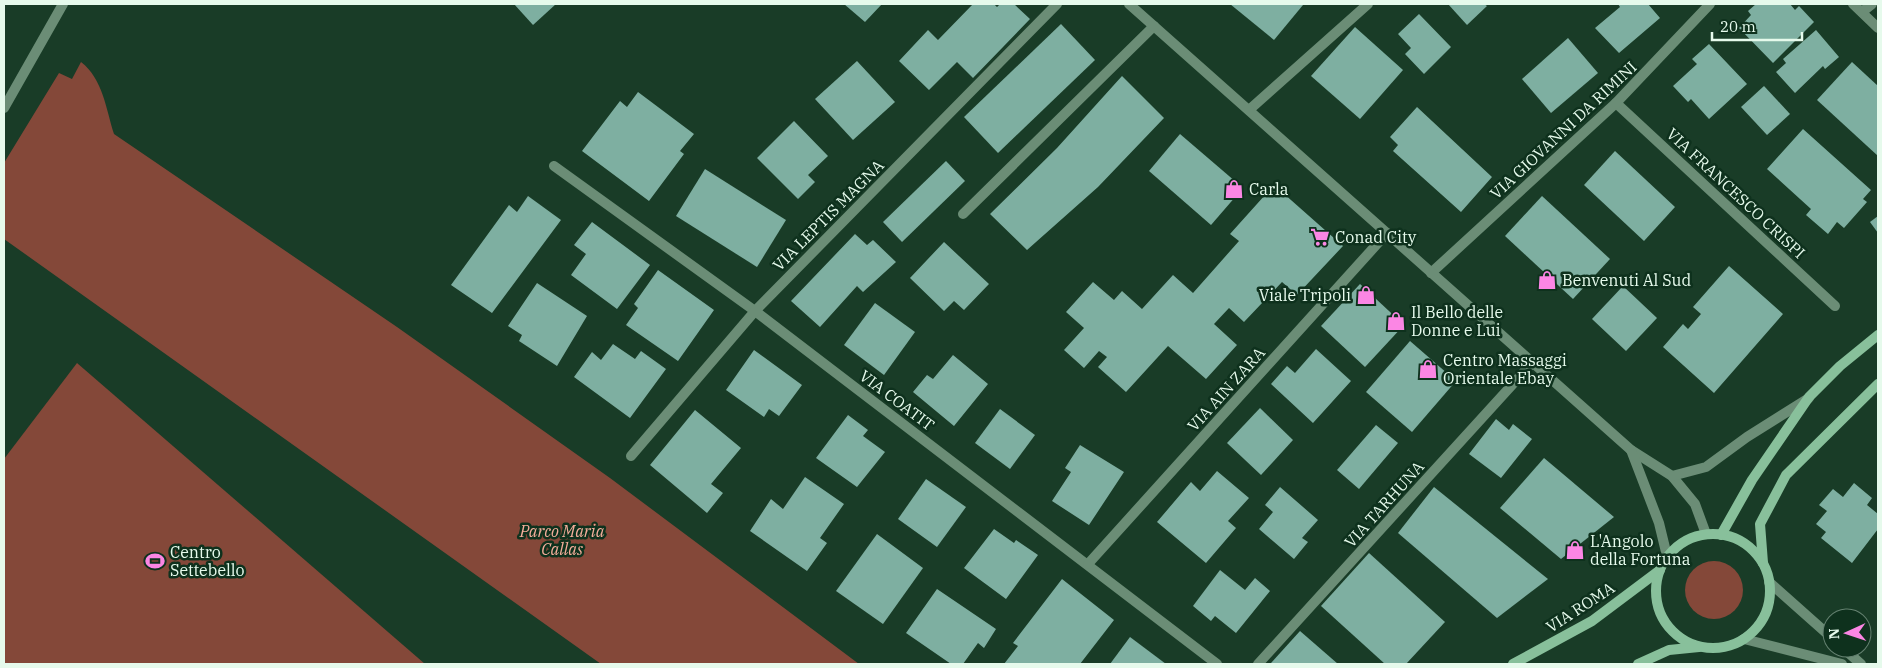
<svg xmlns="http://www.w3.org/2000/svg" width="1882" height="668" viewBox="0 0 1882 668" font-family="'IBM Plex Serif',serif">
<rect width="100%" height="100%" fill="#193c27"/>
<g fill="#844839">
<path d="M81,62C103,79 106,109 114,134L397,327L610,478L859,664H601L4,239V163L59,73L72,79Z"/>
<polygon points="77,363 425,664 4,664 4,459"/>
<circle cx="1714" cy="590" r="29"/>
</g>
<g fill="#7eafa1">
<polygon points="514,4 556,4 533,25"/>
<polygon points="844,4 882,4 865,22"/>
<polygon points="973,4 994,4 997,7 1000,4 1014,4 1030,19 973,78 957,62 929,90 899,61 928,30 938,40"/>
<polygon points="1230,4 1301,4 1303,5 1274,40"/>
<polygon points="1448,4 1484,4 1487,6 1467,25"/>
<polygon points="1618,4 1648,4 1660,18 1619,53 1595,28 1620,7"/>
<polygon points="1756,4 1790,4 1795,10 1799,6 1814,22 1773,63 1739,28 1751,15 1748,11"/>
<polygon points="1419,14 1451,47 1424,74 1405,54 1411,48 1398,34"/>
<polygon points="1061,24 1095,60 998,153 964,117"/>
<polygon points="1355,27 1403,70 1360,119 1311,76"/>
<polygon points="1816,30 1839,57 1825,69 1823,66 1795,93 1776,72 1786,63 1783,59"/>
<polygon points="1568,38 1598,73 1551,113 1522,79"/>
<polygon points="1709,44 1747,84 1709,119 1691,99 1688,102 1673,86 1697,64 1692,59"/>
<polygon points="857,61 895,102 853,140 815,99"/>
<polygon points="1852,62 1878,86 1878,156 1817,100"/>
<polygon points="1122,76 1164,118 1098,187 1027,250 990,214 1057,148"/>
<polygon points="1764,86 1790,114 1767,135 1741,107"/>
<polygon points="638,92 694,134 680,151 684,154 649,201 582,151 620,101 627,107"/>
<polygon points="1417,107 1492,177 1461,212 1393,151 1398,145 1390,137"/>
<polygon points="794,121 828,156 808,175 815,182 798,199 757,158"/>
<polygon points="1803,129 1871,190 1863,199 1867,202 1844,228 1837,222 1828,234 1806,215 1811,209 1767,169"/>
<polygon points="1180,134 1243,188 1211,225 1149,171"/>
<polygon points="1615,151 1675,207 1644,241 1584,185"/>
<polygon points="946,161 965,181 902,242 883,222"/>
<polygon points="705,169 786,220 757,267 676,216"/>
<polygon points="1274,185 1343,246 1297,295 1282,282 1244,322 1229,308 1214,324 1237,345 1206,379 1168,346 1126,392 1098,367 1107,357 1099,351 1084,368 1064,350 1084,328 1066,312 1093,282 1114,300 1122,291 1142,309 1173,275 1193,293 1239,241 1230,234"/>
<polygon points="528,196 561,220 492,313 451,285 509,205 517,212"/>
<polygon points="1542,196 1610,259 1573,299 1505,236"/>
<polygon points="1878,216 1878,233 1870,222"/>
<polygon points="592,222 650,265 617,309 571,275 586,254 574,245"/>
<polygon points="855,234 867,245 873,240 896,262 863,292 857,286 820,327 791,301"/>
<polygon points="944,242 989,284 964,310 954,301 944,311 910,278"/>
<polygon points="1729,266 1783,314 1714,393 1663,347 1683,324 1688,329 1701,314 1693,307"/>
<polygon points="658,270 714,310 678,361 626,325 638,308 634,304"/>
<polygon points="537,283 587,316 557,366 519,341 522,335 508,326"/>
<polygon points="1360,284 1404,325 1365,367 1321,326"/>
<polygon points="1623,286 1657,318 1626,351 1592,319"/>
<polygon points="875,303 915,332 884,375 844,345"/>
<polygon points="1410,341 1456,381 1412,432 1366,392"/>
<polygon points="613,344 635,359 641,351 666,369 630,418 574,377 592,352 601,360"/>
<polygon points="1316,349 1351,381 1313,423 1271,384 1287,366 1295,373"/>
<polygon points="754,350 802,385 779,416 769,409 764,417 726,390"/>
<polygon points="953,355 988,384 954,426 913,392 927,375 933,379"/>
<polygon points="1260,408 1293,440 1261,475 1227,443"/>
<polygon points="1000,409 1035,435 1010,469 975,443"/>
<polygon points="695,410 741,448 711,484 723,493 707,513 650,465"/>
<polygon points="848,415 868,430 863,436 885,452 857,487 816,458"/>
<polygon points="1496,419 1509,430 1513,424 1532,439 1501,478 1469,454"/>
<polygon points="1376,425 1398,443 1359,489 1337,470"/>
<polygon points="1080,445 1124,472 1089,525 1052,501 1071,472 1065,468"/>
<polygon points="1544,458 1614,517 1561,559 1500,508"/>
<polygon points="1217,471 1249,498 1228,521 1236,528 1206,563 1157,522 1191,482 1200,491"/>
<polygon points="805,477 844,504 820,538 827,543 807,571 750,531 771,499 783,509"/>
<polygon points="926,479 966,507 937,547 898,519"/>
<polygon points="1854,483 1872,498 1867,505 1878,514 1878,529 1852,563 1821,538 1826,532 1816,524 1827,511 1819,505 1833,489 1843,497"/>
<polygon points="1280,487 1318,520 1302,538 1308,542 1294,559 1259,529 1273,512 1265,505"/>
<polygon points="1434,487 1548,579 1497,618 1398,533"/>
<polygon points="994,529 1014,543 1016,540 1038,555 1006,599 964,568"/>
<polygon points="877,534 923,568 883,624 836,591"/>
<polygon points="1369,553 1445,622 1406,664 1385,664 1321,606"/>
<polygon points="1220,570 1245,590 1255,578 1270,591 1236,633 1215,616 1211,621 1193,606"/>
<polygon points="1062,579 1114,620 1080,664 1004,664 1018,646 1013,643"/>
<polygon points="937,589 996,629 984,648 978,643 963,664 951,664 906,633"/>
<polygon points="1300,631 1338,664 1273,664 1271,663"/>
<polygon points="1130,637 1166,664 1110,664"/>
</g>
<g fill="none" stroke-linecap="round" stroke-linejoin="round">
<g stroke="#6b8d76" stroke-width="10">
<polyline points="4,108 63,4"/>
<polyline points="963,214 1154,26"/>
</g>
<g stroke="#6b8d76" stroke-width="10">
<polyline points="1853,4 1878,28"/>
<polyline points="1862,12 1872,4"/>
<polyline points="1616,103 1835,306"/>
<polyline points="1249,110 1368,4"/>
<polyline points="554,166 755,311 1217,664"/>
<polyline points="1431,273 1616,103 1710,4"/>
<polyline points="631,456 755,311 1057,4"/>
<polyline points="1088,564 1387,233"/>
<polyline points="1258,664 1532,363"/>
</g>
<g stroke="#6b8d76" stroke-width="10">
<polyline points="1129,4 1631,450 1672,476 1695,504 1706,534"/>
<polyline points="1631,450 1659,523 1667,556"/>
<polyline points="1672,476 1706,467 1747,437 1809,398"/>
<polyline points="1769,582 1832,638"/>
<polyline points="1744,639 1842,664"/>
<polyline points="1843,648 1861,664"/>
</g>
<g stroke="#88c09b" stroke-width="10">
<circle cx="1713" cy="591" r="57"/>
<polyline points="1721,535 1752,480 1809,397 1840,366 1878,335"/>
<polyline points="1763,563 1760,524 1786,475 1878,384"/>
<polyline points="1513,664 1592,621 1660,570"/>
<polyline points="1638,664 1669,650 1699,647"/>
</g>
</g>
<defs>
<g id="shop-bare" transform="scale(1.5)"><path d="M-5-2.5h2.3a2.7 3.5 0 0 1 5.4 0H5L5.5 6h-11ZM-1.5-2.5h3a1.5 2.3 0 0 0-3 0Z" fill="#fb86e4" stroke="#0e311d" stroke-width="2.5" paint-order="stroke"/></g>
<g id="supermarket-bare" transform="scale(1.5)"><path d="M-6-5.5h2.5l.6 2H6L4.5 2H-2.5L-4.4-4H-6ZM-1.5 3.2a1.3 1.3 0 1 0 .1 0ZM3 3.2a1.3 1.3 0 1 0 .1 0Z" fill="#fb86e4" stroke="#0e311d" stroke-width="2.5" paint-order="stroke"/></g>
<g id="stadium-bare" transform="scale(1.5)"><path d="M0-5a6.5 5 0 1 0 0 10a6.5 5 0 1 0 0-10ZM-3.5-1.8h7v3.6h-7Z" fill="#fb86e4" stroke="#0e311d" stroke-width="2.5" paint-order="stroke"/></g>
</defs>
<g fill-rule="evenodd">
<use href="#shop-bare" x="1234" y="189"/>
<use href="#supermarket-bare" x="1320" y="237"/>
<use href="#shop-bare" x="1547" y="280"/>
<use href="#shop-bare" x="1366" y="295"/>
<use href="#shop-bare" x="1396" y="321"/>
<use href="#shop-bare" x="1428" y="369"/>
<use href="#shop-bare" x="1575" y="550"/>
<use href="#stadium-bare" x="155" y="561"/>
</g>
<g text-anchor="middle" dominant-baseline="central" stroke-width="5" stroke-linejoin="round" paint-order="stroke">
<g font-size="16" fill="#e6faec" stroke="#0e311d">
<text transform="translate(1563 130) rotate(-43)">VIA GIOVANNI DA RIMINI</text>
<text transform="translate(1736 193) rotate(43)">VIA FRANCESCO CRISPI</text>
<text transform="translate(828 215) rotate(-45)">VIA LEPTIS MAGNA</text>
<text transform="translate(1226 389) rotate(-48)">VIA AIN ZARA</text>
<text transform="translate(897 400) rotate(37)">VIA COATIT</text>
<text transform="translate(1384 504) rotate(-48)">VIA TARHUNA</text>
<text transform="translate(1580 607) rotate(-33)">VIA ROMA</text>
</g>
<g font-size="16" fill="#e6faec" stroke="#0e311d" text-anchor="start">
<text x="1249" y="189">Carla</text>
<text x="1335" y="237">Conad City</text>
<text x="1562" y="280">Benvenuti Al Sud</text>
<text x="1351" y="295" text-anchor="end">Viale Tripoli</text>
<text x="1411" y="312">Il Bello delle<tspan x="1411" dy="18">Donne e Lui</tspan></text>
<text x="1443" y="360">Centro Massaggi<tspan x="1443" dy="18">Orientale Ebay</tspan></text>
<text x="1590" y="541">L'Angolo<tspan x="1590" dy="18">della Fortuna</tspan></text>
<text x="170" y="552">Centro<tspan x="170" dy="18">Settebello</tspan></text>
</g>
<g font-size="16" font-style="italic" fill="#f5ae9b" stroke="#0e311d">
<text x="562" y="531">Parco Maria<tspan x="562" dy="18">Callas</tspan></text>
</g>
</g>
<rect width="1882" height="668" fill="none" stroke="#e6faec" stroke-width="10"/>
<g transform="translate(1847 633) rotate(267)"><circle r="24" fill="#0e311d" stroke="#648170"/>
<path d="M0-4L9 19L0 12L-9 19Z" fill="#fb86e4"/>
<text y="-8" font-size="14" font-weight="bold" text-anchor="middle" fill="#e6faec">N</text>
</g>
<path d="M1712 32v8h90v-8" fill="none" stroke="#e6faec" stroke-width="2.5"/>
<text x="1720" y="32" font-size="15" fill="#e6faec" stroke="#0e311d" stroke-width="4" paint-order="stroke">20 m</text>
</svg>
